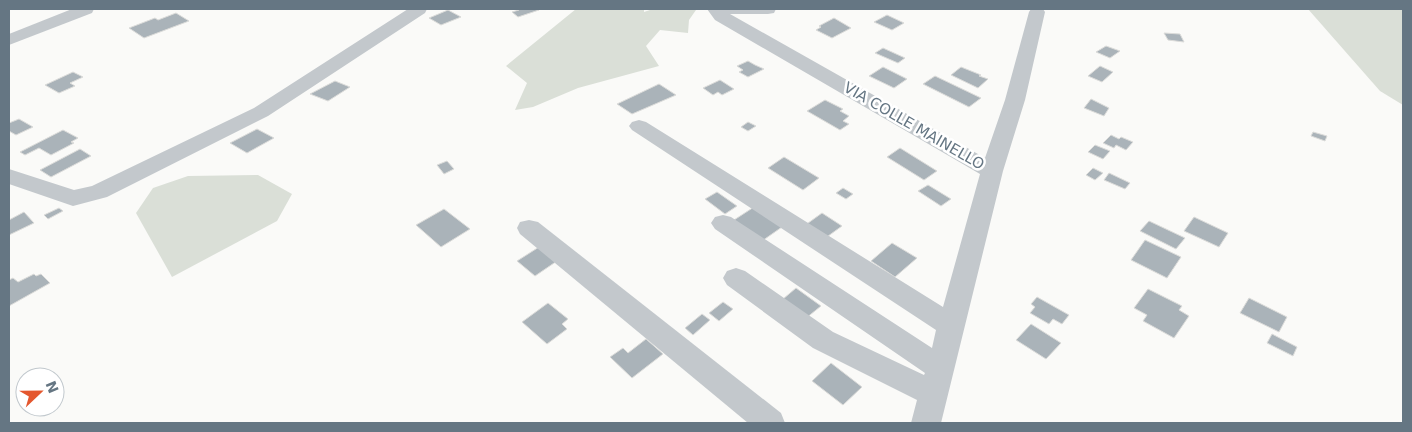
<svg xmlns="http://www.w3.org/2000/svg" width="1412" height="432" viewBox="0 0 1412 432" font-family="'DejaVu Sans',sans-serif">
<rect width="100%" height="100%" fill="#fafaf8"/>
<g fill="#dadfd7">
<polygon points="576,9 644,9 644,12 653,9 696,10 689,20 688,33 660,30 646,46 659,66 578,88 533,107 515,110 527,83 506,66"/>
<polygon points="1308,9 1403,9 1403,105 1380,91"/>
<polygon points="258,175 292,194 277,221 172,277 136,213 153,188 188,176"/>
</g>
<g fill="#aab3b9" stroke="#dcdcda">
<polygon points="517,9 537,9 539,10 518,17 512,12 519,10"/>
<polygon points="448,10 461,17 441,25 429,18"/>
<polygon points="176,13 189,21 144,38 129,28 155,18 158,20"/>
<polygon points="887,15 904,23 892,30 874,22"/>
<polygon points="834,18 851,28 832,38 816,30 821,27 819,26"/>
<polygon points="1164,33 1180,34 1184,42 1168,40"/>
<polygon points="1106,46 1120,51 1110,58 1096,52"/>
<polygon points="883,48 905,58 898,63 875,53"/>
<polygon points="748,61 755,65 764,69 748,77 739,72 743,70 737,66"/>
<polygon points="1100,66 1113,72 1102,82 1088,76"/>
<polygon points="883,67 907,79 894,88 869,76"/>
<polygon points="961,67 981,75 979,76 988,79 978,88 951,75"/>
<polygon points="73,72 83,77 70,83 75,86 59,93 45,85"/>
<polygon points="935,76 981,98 969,107 923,84"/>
<polygon points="720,80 734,89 722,95 718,92 713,95 703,88"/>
<polygon points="335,81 350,87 328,101 310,94"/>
<polygon points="659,84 676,95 632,114 617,104"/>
<polygon points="1091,99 1109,108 1104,116 1084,108"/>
<polygon points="825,100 843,109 840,111 849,116 843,121 849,124 840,130 807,111"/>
<polygon points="19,119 33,127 16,135 9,131 9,123"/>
<polygon points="748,122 756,126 748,131 741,127"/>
<polygon points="257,129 274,138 247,153 230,143"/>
<polygon points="63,130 78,138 71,142 74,143 51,155 39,148 25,155 20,152"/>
<polygon points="1313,132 1327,136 1325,141 1311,136"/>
<polygon points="1111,135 1119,139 1121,137 1133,142 1126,150 1116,145 1114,148 1103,143"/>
<polygon points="1095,145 1110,151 1103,159 1088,152"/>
<polygon points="900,148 937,171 924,180 887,157"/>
<polygon points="80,149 91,156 51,177 40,170"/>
<polygon points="784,157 819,178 803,190 768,168"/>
<polygon points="447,161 454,169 444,174 437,165"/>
<polygon points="1093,168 1103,173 1095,180 1086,175"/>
<polygon points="1109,173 1130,183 1125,189 1104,180"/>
<polygon points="928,185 951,199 941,206 918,191"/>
<polygon points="843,188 853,194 846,199 836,193"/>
<polygon points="717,192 737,206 725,214 705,199"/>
<polygon points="754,207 782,227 762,241 734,220"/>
<polygon points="59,208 63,211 48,219 44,215"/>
<polygon points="444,209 470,229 441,247 416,225"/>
<polygon points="24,212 34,223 9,235 9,220"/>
<polygon points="822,213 842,226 824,239 804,226"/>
<polygon points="1194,217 1228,233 1219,247 1184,231"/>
<polygon points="1149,221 1185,238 1176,249 1140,231"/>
<polygon points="1145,240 1181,257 1167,278 1131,260"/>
<polygon points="892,243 917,258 895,277 871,261"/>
<polygon points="539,247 557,261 535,276 517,261"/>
<polygon points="34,274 36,276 41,274 50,283 9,306 9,280 13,278 18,282"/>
<polygon points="796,288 821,306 800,323 776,305"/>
<polygon points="1148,289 1182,306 1179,310 1189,316 1174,338 1143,321 1147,315 1134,308"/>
<polygon points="1037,297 1069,315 1062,324 1053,319 1049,324 1030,313 1035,307 1031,304"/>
<polygon points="1249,298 1287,317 1279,332 1240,313"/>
<polygon points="723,302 733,309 719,321 709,313"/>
<polygon points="548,303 568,319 562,324 567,329 547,344 522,322"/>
<polygon points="702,314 710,320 693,335 685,328"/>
<polygon points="1031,324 1061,343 1046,359 1016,340"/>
<polygon points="1272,334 1297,347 1293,356 1267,343"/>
<polygon points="646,339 663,354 632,378 610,357 623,348 628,353"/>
<polygon points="831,363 862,387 843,405 812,381"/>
</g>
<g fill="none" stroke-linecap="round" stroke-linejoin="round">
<g fill="#c3c8cc" fill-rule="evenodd">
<polygon points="72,9 94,9 92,13 9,45 9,34"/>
<polygon points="408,9 427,9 425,13 268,116 107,197 73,206 9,184 9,169 74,190 92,186 254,108"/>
<polygon points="707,9 776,9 774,13 768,14 730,14 985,158 1005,100 1029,12 1031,9 1043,9 1045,12 1025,100 1003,171 941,423 911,423 917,400 813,348 727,285 723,278 727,271 736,268 745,271 833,332 924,375 925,373 715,229 711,223 715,217 723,215 731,217 932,348 936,330 632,130 629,126 632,122 639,120 646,122 943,307 980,174 715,20"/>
<polygon points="529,220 538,222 781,413 785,423 748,423 520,234 517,228 520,222"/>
</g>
</g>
<g text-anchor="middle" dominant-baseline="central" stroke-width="5" stroke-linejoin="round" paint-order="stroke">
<g font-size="15" fill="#657683" stroke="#fff">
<text transform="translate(914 126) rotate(30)">VIA COLLE MAINELLO</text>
</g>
</g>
<rect width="1412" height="432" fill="none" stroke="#657683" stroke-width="20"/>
<g transform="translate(40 392) rotate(68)"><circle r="24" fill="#ffffff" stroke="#c1c8cd"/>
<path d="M0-4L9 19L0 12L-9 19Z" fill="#e4572e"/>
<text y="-8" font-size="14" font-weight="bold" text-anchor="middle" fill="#657683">N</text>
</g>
</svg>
